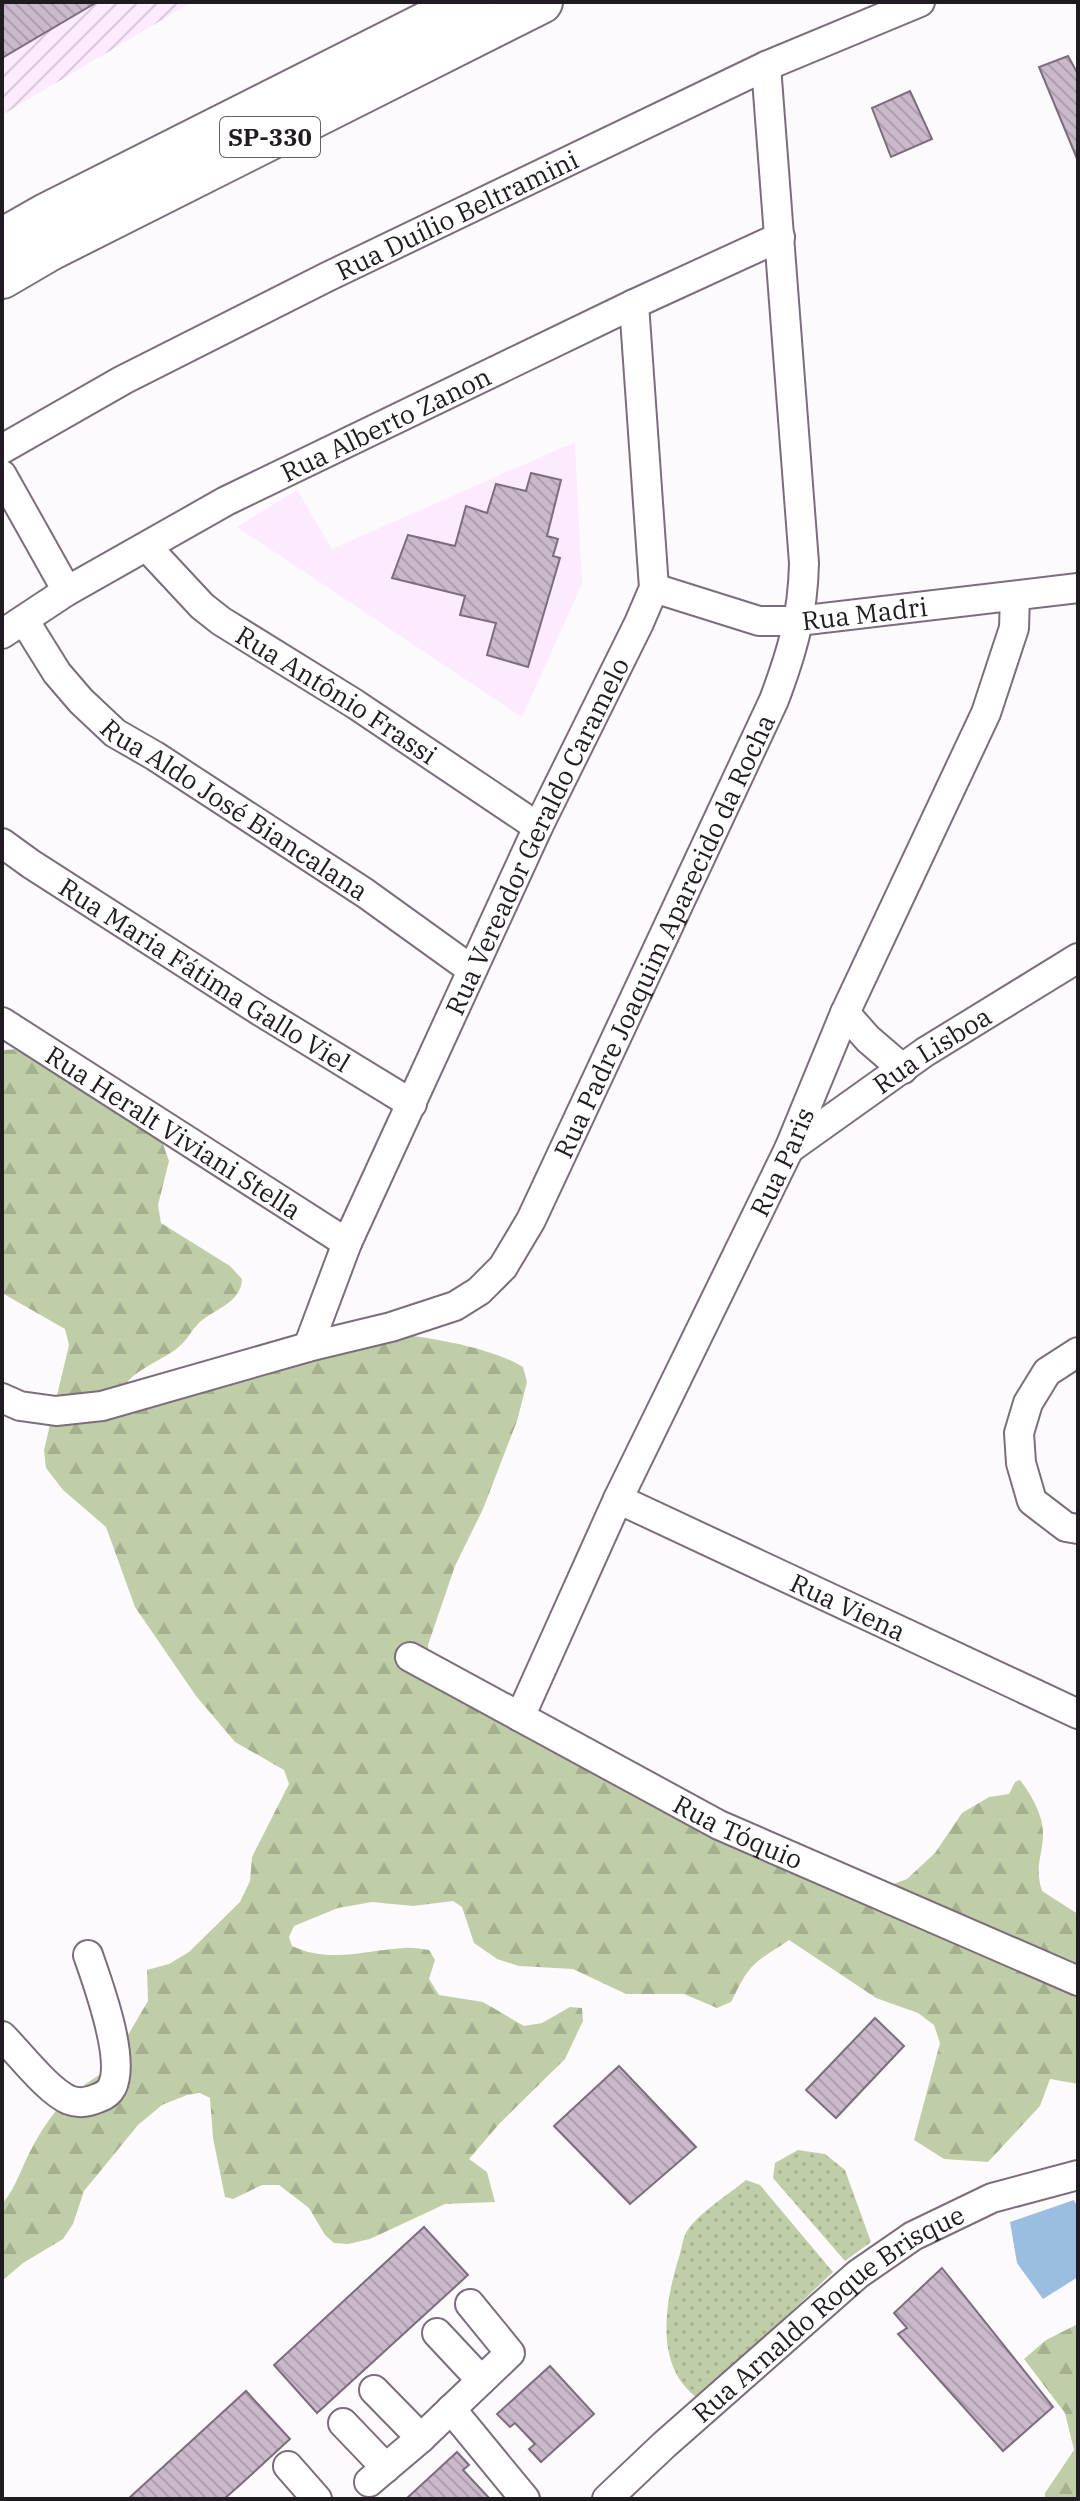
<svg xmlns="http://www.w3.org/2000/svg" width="1080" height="2501" viewBox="0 0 1080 2501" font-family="'IBM Plex Serif',serif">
<defs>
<pattern id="industrial-furrows" width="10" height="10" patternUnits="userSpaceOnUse" patternTransform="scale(2)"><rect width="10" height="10" fill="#fceafe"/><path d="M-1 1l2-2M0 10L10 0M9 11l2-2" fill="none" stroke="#d8c8d9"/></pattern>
<pattern id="grass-dots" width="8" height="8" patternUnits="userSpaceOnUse" patternTransform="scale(2)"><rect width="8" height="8" fill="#c0cea7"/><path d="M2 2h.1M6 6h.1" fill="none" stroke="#a5b08f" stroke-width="1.8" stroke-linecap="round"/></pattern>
<pattern id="forest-firs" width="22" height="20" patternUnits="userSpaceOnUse" patternTransform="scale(2)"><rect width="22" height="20" fill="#c0cea7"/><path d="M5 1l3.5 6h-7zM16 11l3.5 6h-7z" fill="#a5b08f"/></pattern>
<pattern id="building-back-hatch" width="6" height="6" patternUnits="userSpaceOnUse" patternTransform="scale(2)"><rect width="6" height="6" fill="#cab9cb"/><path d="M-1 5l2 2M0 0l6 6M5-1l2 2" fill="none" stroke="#ad9eae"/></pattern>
</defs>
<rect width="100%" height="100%" fill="#fdfafe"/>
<polygon fill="#fceafe" points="575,442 582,584 522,717 237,527 297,490 332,549"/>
<polygon fill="url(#industrial-furrows)" points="2,2 192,2 2,115"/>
<g fill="url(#grass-dots)">
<polygon points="798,2150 825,2154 845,2170 871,2242 845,2261 773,2178 775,2163"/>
<path d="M746,2180L760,2185L833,2272L699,2399C653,2368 665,2302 679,2257C682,2248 683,2235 689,2228C701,2212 730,2193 746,2180Z"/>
</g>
<g fill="url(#forest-firs)">
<path d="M24,1049L143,1123L163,1144L169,1161L158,1205L161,1223L230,1266L242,1279C241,1303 216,1308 200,1322C191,1330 186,1343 175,1350C159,1361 142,1367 128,1381L130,1387L397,1334C434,1338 492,1348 523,1367L527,1382L517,1421L483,1509L455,1566L428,1645L429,1659L756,1844L888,1886L907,1879L935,1853L962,1813L989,1797L1009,1794L1015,1782L1020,1780C1031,1794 1043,1815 1043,1833C1043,1857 1034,1864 1042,1891L1078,1914V2084L1050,2079L1040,2106L988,2162L944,2159L914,2140L940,2043L934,2025L918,2013L876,1998L789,1940C778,1948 766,1954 756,1963C744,1973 738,1989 731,2002L717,2008L684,1994H626L573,1969L519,1966L497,1959L474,1943L462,1907L453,1901L413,1906L372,1902L338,1908L294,1926L289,1937L292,1946C330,1964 365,1950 404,1948C412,1947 421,1949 429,1950L435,1960L429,1979L439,1995L483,2002L524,2026L542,2023L570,2007L582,2008L583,2021L565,2059L500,2123L469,2159L487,2172L495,2202L445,2204L370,2239L348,2244L334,2243L325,2235L309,2208L279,2185H262L233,2199L225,2197L213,2138L210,2098L200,2093L187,2095L162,2105L138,2125L84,2191L73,2224L63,2239L23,2263L2,2281V2204C17,2187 21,2167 32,2148C54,2106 76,2087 117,2065L128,2035L148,2001L147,1970L169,1964L189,1952L240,1902L250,1881L252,1857L289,1784L284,1770L235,1742L196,1696L135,1607L106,1527L63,1490L46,1468L44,1450L69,1345L65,1329L2,1293V1050Z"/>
<polygon points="1078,2324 1078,2499 1045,2499 1045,2493 1074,2450 1065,2413 1024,2359 1046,2340"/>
</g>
<polygon fill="#9abde1" points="1074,2200 1078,2208 1078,2277 1043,2299 1017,2263 1010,2222"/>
<g fill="url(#building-back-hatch)" stroke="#7c6d7e" stroke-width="2">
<polygon points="2,2 97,2 2,58"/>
<polygon points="1068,56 1078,74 1078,161 1039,67"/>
<polygon points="910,91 932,139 891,157 872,108"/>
<polygon points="531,473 561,480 547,536 558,539 553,556 560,558 528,667 487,655 496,623 460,615 465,596 392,578 408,535 455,546 466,506 487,513 496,484 526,491"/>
<polygon points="875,2018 904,2046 836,2118 806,2090"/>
<polygon points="619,2066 696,2147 630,2204 554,2126"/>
<polygon points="424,2227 468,2275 317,2413 274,2365"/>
<polygon points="942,2268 1053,2407 1003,2451 898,2334 907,2328 894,2313"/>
<polygon points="550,2366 594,2414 541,2462 529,2449 535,2444 515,2423 510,2427 497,2414"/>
<polygon points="246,2391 290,2439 240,2485 224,2499 128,2499"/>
<polygon points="457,2452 469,2465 463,2470 490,2499 406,2499"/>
</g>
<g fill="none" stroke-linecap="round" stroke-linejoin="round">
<g stroke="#7c6d7d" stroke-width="32">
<g id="minor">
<path id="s1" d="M2,449L123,380L327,277L766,66L920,2"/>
<polyline points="2,475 67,591"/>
<path id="s2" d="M147,547L202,606L221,621L355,704L538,827"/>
<path id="s3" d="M654,588L759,621H798L1078,588"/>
<path id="s4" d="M24,620L57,673L81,701L115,733L155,756L365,893L472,970"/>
<path id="s5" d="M2,634L67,591L226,501L634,304L780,237"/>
<path id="s6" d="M2,843L31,864L260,1011L412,1104"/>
<polyline points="845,1013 868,1039 903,1069"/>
<path id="s7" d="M2,1022L347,1243"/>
<path id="s8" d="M789,1149L925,1052L1078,958"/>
<path id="s9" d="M308,1347L347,1243L538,827L639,623L654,588L634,304"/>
<polyline points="1078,1352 1047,1372 1028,1403 1019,1433 1021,1463 1032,1501 1066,1527 1078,1529"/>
<path id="s10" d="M2,1398L20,1406L56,1411L102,1406L308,1347L391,1327L455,1306L479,1291L503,1267L531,1220L774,700C792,652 803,615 804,563L766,66"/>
<path id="s11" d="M618,1499L1078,1714"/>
<path id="s12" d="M410,1657L719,1825L1078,1981"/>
<path id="s13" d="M520,1717L618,1499L789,1149L845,1013L986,713L1014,628L1015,596"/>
<path d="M2,2036C19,2053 48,2091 69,2100C79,2104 89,2102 98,2098C104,2096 109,2093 112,2087C126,2059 98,1984 88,1955"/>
<polyline points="437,2333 481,2380"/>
<polyline points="374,2390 421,2438"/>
<polyline points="451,2409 525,2499"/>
<polyline points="343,2423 386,2468"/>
<polyline points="288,2466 317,2499"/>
<polyline points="369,2482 421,2438 510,2353 470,2304"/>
<path id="s14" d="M607,2499L664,2445L858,2274L913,2236L992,2198L1078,2175"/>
</g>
</g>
<g stroke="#7c6d7d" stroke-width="46">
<g id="highway">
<polyline points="2,240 46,215 469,2"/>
<polyline points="2,277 50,249 541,2"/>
</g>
</g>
<use href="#minor" stroke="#fff" stroke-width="28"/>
<use href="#highway" stroke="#fff" stroke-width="42"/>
</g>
<g text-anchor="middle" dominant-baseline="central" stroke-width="6" stroke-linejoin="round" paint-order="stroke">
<rect fill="#fff" stroke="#635f64" stroke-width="2" x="220" y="117" width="100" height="40" rx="6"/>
<g font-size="24" font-weight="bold" fill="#201a21">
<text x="270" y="137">SP-330</text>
</g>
<g font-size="26" fill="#201a21" stroke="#fff">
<text stroke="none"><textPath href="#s1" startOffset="512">Rua Duílio Beltramini</textPath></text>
<text stroke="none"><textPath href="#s5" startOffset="438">Rua Alberto Zanon</textPath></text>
<text stroke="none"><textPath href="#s3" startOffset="216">Rua Madri</textPath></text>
<text stroke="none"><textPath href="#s2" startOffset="242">Rua Antônio Frassi</textPath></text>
<text stroke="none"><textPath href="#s4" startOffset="288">Rua Aldo José Biancalana</textPath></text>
<text stroke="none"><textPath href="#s9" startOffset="560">Rua Vereador Geraldo Caramelo</textPath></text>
<text stroke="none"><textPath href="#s10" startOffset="900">Rua Padre Joaquim Aparecido da Rocha</textPath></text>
<text stroke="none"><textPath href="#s6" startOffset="242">Rua Maria Fátima Gallo Viel</textPath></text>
<text stroke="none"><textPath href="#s8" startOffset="174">Rua Lisboa</textPath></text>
<text stroke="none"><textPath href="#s7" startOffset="204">Rua Heralt Viviani Stella</textPath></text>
<text stroke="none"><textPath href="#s13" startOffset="614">Rua Paris</textPath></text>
<text stroke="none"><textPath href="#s11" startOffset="254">Rua Viena</textPath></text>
<text stroke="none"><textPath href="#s12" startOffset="372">Rua Tóquio</textPath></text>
<text stroke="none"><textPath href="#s14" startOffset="290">Rua Arnaldo Roque Brisque</textPath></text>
</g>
</g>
<rect width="1080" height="2501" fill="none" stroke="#201a21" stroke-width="8"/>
</svg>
